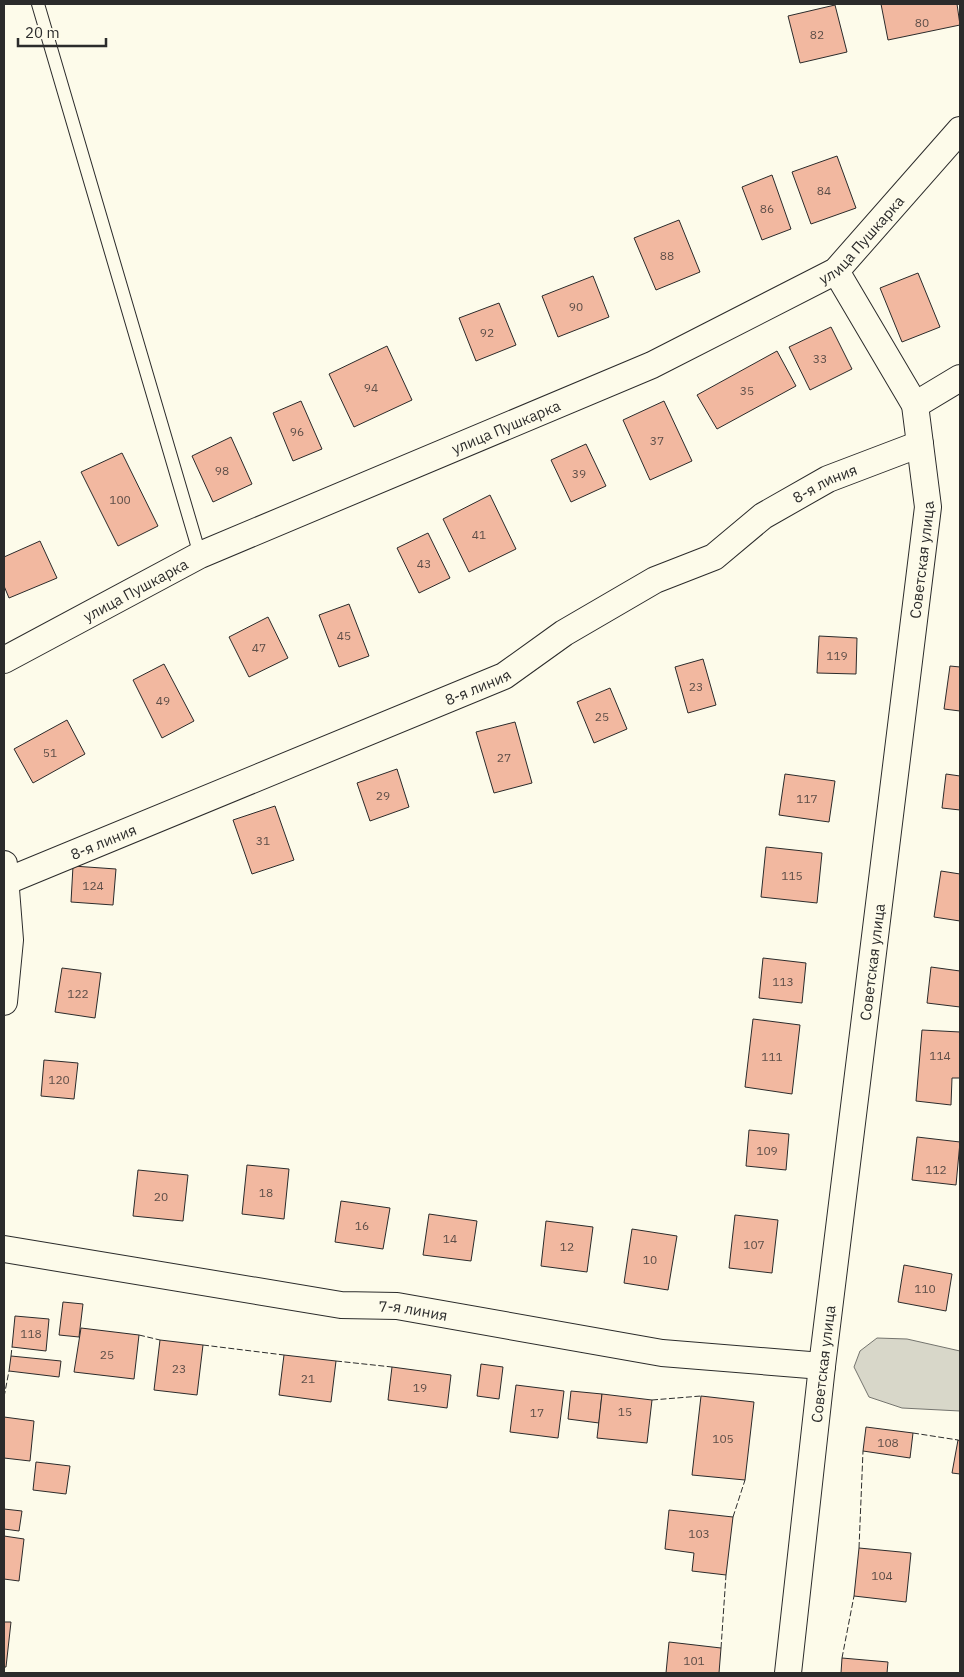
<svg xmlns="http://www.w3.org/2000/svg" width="964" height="1677" viewBox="0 0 964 1677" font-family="'IBM Plex Sans',sans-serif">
<rect width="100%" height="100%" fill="#fdfbea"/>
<polygon fill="#d8d7c9" stroke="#74746e" points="877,1338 907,1339 960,1351 960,1411 902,1408 869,1397 854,1367 860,1351"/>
<g fill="#f2b8a0" stroke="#2b2b2b">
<polygon points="881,4 957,4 960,25 888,40"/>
<polygon points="835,5 847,52 800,63 788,16"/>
<polygon points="837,156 856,208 811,224 792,172"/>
<polygon points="772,175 791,229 762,240 742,187"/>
<polygon points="679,220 700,272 656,290 634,238"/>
<polygon points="918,273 940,327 902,342 880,288"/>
<polygon points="593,276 609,317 558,337 542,296"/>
<polygon points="499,303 516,345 476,361 459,318"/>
<polygon points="831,327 852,369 810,390 789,347"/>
<polygon points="387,346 412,400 354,427 329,374"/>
<polygon points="777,351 796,386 717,429 697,395"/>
<polygon points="301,401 322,449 293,461 273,413"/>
<polygon points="664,401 692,461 650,480 623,420"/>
<polygon points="231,437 252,484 213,502 192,456"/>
<polygon points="586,444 606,486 571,502 551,460"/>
<polygon points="122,453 158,526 118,546 81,472"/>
<polygon points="490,495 516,549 469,572 443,519"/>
<polygon points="428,533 450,578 419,593 397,548"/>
<polygon points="40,541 57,578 9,598 4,586 4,557"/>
<polygon points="349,604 369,656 339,667 319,615"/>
<polygon points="268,617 288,658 249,677 229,637"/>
<polygon points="819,636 857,638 856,674 817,673"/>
<polygon points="703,659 716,705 688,713 675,667"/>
<polygon points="164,664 194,721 162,738 133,680"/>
<polygon points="950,666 960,667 960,711 944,709"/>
<polygon points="610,688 627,729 594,743 577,702"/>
<polygon points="67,720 85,754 33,783 14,749"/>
<polygon points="515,722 532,783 494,793 476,732"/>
<polygon points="397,769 409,807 370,821 357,783"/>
<polygon points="785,774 835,781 829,822 779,815"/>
<polygon points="946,774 960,776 960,810 942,808"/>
<polygon points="275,806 294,860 252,874 233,820"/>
<polygon points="766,847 822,853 817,903 761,897"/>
<polygon points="73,866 116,869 113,905 71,902"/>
<polygon points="941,871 960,874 960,921 934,917"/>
<polygon points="763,958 806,963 802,1003 759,998"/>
<polygon points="931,967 960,971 960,1007 927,1003"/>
<polygon points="62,968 101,973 95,1018 55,1012"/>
<polygon points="753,1019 800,1025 792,1094 745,1087"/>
<polygon points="922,1030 960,1032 960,1078 952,1078 951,1105 916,1101"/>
<polygon points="44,1060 78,1063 74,1099 41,1096"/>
<polygon points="749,1130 789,1134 786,1170 746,1166"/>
<polygon points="917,1137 960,1142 956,1185 912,1180"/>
<polygon points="247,1165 289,1169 284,1219 242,1214"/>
<polygon points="138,1170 188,1175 183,1221 133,1216"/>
<polygon points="341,1201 390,1208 383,1249 335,1242"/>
<polygon points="429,1214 477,1221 471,1261 423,1255"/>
<polygon points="735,1215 778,1220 772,1273 729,1268"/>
<polygon points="546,1221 593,1227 587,1272 541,1266"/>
<polygon points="632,1229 677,1236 668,1290 624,1283"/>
<polygon points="904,1265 952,1274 946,1311 898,1302"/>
<polygon points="63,1302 83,1304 79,1337 59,1335"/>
<polygon points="15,1316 49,1319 46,1351 12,1347"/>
<polygon points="81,1328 139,1335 134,1379 74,1372"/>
<polygon points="160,1340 203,1345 197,1395 154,1390"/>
<polygon points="284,1355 336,1361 331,1402 279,1395"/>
<polygon points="11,1356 61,1361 59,1377 9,1371"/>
<polygon points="481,1364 503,1367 499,1399 477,1396"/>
<polygon points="392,1367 451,1375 447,1408 388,1400"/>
<polygon points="516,1385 564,1391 558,1438 510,1432"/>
<polygon points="571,1391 602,1394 599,1423 568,1419"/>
<polygon points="602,1394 652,1400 647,1443 597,1438"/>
<polygon points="701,1396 754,1402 745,1480 692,1475"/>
<polygon points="4,1417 34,1421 30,1461 4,1458"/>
<polygon points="866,1427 913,1433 910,1458 863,1451"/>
<polygon points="958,1440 960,1441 960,1474 952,1473"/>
<polygon points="36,1462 70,1466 66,1494 33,1490"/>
<polygon points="4,1509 22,1511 19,1531 4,1529"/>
<polygon points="669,1510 733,1517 726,1575 692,1571 694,1553 665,1549"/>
<polygon points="4,1536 24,1539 19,1581 4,1579"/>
<polygon points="859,1548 911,1553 906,1602 854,1596"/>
<polygon points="4,1622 11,1622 6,1667 4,1667"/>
<polygon points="669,1642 721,1648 719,1673 666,1673"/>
<polygon points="842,1658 888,1662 887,1673 841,1673"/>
</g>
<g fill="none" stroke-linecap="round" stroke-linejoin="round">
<g stroke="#2b2b2b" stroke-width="14">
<polyline id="lane" points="38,4 200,555"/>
</g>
<g stroke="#2b2b2b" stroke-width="28">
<g id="street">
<polyline points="915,405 960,378"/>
<path id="s1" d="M4,660L200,555L652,365L836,271L960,130"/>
<path id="s2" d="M7,881L504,676L564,633L655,580L714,557L763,516L828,479L920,444"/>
<polyline points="4,1002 10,940 4,864"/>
<path id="s3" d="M4,1249L341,1305L397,1306L662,1353L822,1366"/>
<path id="s4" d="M788,1673L822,1366L928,507L915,405L836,271"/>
</g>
</g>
<use href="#lane" stroke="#fdfbea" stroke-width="12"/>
<use href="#street" stroke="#fdfbea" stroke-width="26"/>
<g stroke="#2b2b2b" stroke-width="1" stroke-dasharray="6 2.5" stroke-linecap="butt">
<polyline points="139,1335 160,1340"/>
<polyline points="203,1345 284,1355"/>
<polyline points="11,1356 12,1347"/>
<polyline points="336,1361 392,1367"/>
<polyline points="4,1397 9,1371"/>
<polyline points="652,1400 701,1396"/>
<polyline points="913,1433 958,1440"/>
<polyline points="733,1517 745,1480"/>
<polyline points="859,1548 863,1451"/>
<polyline points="721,1648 726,1575"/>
<polyline points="842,1658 854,1596"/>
</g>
</g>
<g text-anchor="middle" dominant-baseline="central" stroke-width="4" stroke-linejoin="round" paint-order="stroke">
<g font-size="12" fill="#5d4e48">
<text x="922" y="22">80</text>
<text x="817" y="34">82</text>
<text x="824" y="190">84</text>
<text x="767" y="208">86</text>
<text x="667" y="255">88</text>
<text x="576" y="306">90</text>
<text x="487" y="332">92</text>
<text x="820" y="358">33</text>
<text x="371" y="387">94</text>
<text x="747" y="390">35</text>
<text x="297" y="431">96</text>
<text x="657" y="440">37</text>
<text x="222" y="470">98</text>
<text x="579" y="473">39</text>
<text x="120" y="499">100</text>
<text x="479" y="534">41</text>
<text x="424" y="563">43</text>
<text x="344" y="635">45</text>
<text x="259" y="647">47</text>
<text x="837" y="655">119</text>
<text x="696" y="686">23</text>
<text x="163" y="700">49</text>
<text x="602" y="716">25</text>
<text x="50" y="752">51</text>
<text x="504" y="757">27</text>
<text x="383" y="795">29</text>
<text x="807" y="798">117</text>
<text x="263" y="840">31</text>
<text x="792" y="875">115</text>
<text x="93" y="885">124</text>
<text x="783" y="981">113</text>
<text x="78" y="993">122</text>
<text x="940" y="1055">114</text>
<text x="772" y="1056">111</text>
<text x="59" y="1079">120</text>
<text x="767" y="1150">109</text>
<text x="936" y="1169">112</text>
<text x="266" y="1192">18</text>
<text x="161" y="1196">20</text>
<text x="362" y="1225">16</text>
<text x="450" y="1238">14</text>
<text x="754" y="1244">107</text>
<text x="567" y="1246">12</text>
<text x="650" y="1259">10</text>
<text x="925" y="1288">110</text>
<text x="31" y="1333">118</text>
<text x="107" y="1354">25</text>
<text x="179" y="1368">23</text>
<text x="308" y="1378">21</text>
<text x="420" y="1387">19</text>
<text x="625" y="1411">15</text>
<text x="537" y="1412">17</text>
<text x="723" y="1438">105</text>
<text x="888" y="1442">108</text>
<text x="699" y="1533">103</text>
<text x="882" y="1575">104</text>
<text x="694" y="1660">101</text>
</g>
<g font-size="15" fill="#2b2b2b" stroke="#fdfbea">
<text stroke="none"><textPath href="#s1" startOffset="959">улица Пушкарка</textPath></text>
<text stroke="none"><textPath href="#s1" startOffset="554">улица Пушкарка</textPath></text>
<text stroke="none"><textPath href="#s2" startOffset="914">8-я линия</textPath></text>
<text stroke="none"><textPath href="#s4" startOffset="1121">Советская улица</textPath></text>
<text stroke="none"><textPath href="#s1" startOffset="149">улица Пушкарка</textPath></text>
<text stroke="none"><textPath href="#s2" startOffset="509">8-я линия</textPath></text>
<text stroke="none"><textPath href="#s2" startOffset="104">8-я линия</textPath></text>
<text stroke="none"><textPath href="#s4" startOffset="716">Советская улица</textPath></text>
<text stroke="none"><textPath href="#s3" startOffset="414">7-я линия</textPath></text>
<text stroke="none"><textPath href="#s4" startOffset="311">Советская улица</textPath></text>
</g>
</g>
<rect width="964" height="1677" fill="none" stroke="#2b2b2b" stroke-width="10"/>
<path d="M18 38v8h88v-8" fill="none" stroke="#2b2b2b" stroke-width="2.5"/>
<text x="25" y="38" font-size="15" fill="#2b2b2b" stroke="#fdfbea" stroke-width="4" paint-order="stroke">20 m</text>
</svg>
